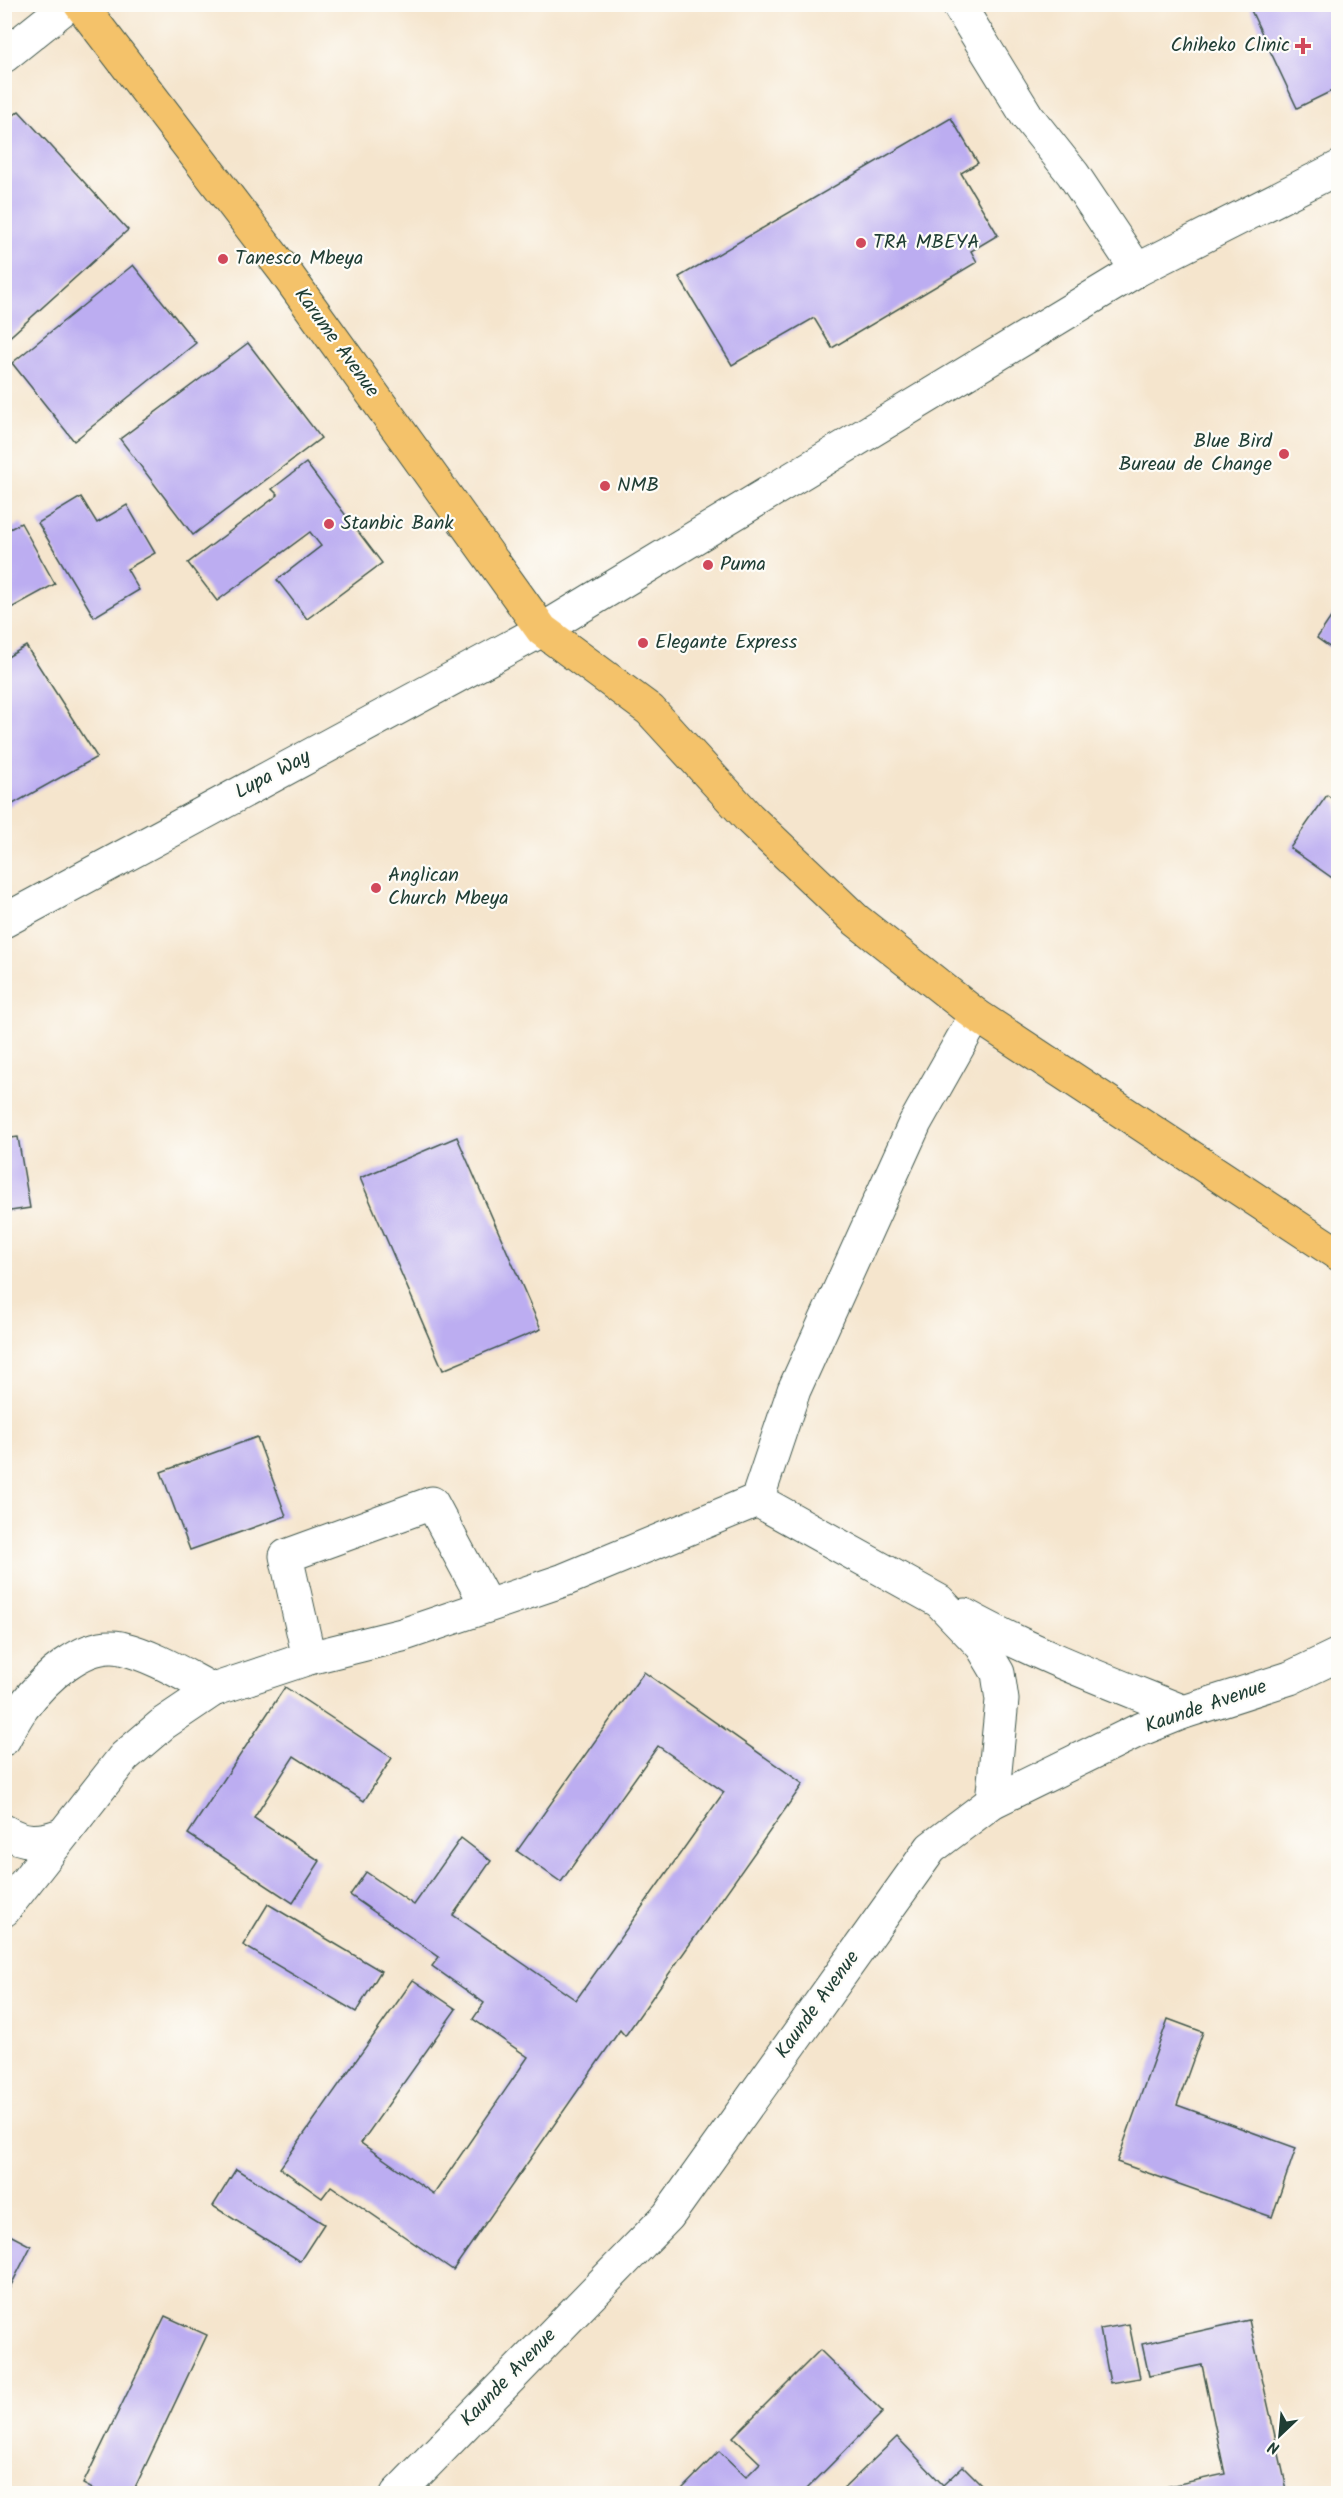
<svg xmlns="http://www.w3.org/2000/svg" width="1343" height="2498" viewBox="0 0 1343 2498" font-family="Kalam,sans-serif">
<rect width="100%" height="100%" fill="#fdfcf7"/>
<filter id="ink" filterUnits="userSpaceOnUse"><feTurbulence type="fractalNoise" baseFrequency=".0167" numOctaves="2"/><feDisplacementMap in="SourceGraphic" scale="12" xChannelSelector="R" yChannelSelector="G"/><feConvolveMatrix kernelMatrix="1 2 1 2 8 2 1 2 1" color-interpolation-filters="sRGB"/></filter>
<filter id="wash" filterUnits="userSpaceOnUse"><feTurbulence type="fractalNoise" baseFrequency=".008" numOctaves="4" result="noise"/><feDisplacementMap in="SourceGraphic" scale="24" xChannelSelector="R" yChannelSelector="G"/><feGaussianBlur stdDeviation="1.35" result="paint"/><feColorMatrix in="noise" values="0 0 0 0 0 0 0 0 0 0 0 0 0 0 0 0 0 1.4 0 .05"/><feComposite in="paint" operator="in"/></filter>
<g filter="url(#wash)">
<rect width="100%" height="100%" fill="#f5e5cd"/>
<g id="blocks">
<g fill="#bcadf1">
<polygon points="1248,4 1338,4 1338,88 1297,108"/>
<polygon points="19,111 128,230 4,342 4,123"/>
<polygon points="951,118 978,163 961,173 998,235 971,251 977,262 832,348 814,318 732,365 679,277"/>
<polygon points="133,265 196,343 74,441 12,363"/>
<polygon points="248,343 321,438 193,535 120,439"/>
<polygon points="306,463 382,563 307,619 277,580 321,546 310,532 217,601 188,563 278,495 272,489"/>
<polygon points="81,497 97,523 127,505 155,553 127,569 139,590 94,617 38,523"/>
<polygon points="21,523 55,584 4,612 4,532"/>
<polygon points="1338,607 1338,653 1317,638"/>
<polygon points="26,646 97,757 4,809 4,659"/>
<polygon points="1327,795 1338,803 1338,882 1290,848"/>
<polygon points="18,1137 30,1208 4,1212 4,1139"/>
<polygon points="457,1137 541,1329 443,1370 360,1178"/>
<polygon points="257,1437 286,1516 190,1550 161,1472"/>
<polygon points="644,1672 803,1784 625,2036 620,2030 453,2270 331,2186 322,2198 280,2168 413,1980 456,2009 361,2143 434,2194 528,2057 473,2019 484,2003 432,1966 439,1957 350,1895 366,1872 414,1905 461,1838 491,1861 453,1915 576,2000 724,1792 658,1746 561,1882 517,1851"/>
<polygon points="285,1687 392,1758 364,1801 294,1756 254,1818 320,1861 293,1903 188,1834"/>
<polygon points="268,1904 381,1971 356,2012 243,1945"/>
<polygon points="1168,2019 1203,2032 1177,2105 1296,2148 1272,2217 1117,2162"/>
<polygon points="236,2169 324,2224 300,2261 213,2206"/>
<polygon points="4,2232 31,2246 4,2299"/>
<polygon points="165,2316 207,2335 132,2494 102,2494 83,2484"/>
<polygon points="1249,2320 1288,2494 1152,2494 1151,2490 1225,2474 1202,2365 1149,2376 1142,2344"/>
<polygon points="1129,2324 1140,2378 1110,2383 1100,2329"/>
<polygon points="820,2350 883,2412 802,2494 686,2494 682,2489 719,2451 746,2477 760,2463 733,2437"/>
<polygon points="897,2437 943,2485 963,2466 985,2488 980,2494 838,2494"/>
</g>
</g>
</g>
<g filter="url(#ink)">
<use href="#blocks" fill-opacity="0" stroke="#3f564b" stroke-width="1.5"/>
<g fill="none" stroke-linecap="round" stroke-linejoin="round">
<g stroke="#3f564b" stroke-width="35">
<g id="minor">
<polyline points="958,4 1027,116 1073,174 1137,270"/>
<polyline points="4,56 69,4"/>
<polyline points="4,921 542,630 1137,270 1338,168"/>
<polyline points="757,1500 794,1390 915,1123 976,1015"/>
<path d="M964,1615C1034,1654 1110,1682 1184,1712"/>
<polyline points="309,1658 286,1556 432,1503 486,1604"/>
<path d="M4,1739C10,1728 16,1716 23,1707C43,1680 84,1640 121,1648C154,1656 184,1675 213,1690"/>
<path d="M4,1831C24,1843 39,1843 61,1835"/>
<polyline points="4,1910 124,1757 164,1723 213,1690 309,1658 402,1635 564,1580 757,1500 939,1601 982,1646 998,1673 1002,1700 992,1802"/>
<polyline points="397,2494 668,2216 931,1848 992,1802 1137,1731 1184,1712 1290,1678 1338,1655"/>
</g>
</g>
<g stroke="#3f564b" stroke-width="35">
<polyline id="major" points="80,4 283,269 542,630 650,710 749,818 856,920 976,1015 1338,1254"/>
</g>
<use href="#minor" stroke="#fff" stroke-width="33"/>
<use href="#major" stroke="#f4c26a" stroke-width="33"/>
</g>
</g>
<g fill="#d1495b" stroke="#fdfcf7" stroke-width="2">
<path d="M1300 37h6v6h6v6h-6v6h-6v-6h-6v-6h6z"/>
<circle cx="861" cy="243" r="6"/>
<circle cx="223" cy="259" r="6"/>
<circle cx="1284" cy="454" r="6"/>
<circle cx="605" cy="486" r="6"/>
<circle cx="329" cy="524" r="6"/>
<circle cx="708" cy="565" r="6"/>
<circle cx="643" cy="643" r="6"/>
<circle cx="376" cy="888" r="6"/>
</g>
<g text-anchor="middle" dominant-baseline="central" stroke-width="4.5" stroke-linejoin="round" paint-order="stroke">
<g font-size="20" fill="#1f3d34" stroke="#fdfcf7" text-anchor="start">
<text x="1290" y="46" text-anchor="end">Chiheko Clinic</text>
<text x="873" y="243">TRA MBEYA</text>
<text x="235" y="259">Tanesco Mbeya</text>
<text x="1272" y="442" text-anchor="end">Blue Bird<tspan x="1272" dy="23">Bureau de Change</tspan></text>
<text x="617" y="486">NMB</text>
<text x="341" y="524">Stanbic Bank</text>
<text x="720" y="565">Puma</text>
<text x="655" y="643">Elegante Express</text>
<text x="388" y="876">Anglican<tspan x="388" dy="23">Church Mbeya</tspan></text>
</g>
<g font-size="20" fill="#1f3d34" stroke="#fdfcf7">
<text transform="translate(336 343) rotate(54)">Karume Avenue</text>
<text transform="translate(273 775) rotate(-28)">Lupa Way</text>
<text transform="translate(1206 1707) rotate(-19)">Kaunde Avenue</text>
<text transform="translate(818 2005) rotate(-54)">Kaunde Avenue</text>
<text transform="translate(509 2378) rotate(-46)">Kaunde Avenue</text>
</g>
</g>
<rect width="1343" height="2498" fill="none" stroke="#fdfcf7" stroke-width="24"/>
<g transform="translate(1280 2435) rotate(206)" stroke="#fdfcf7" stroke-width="4.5" paint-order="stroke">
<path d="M0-4.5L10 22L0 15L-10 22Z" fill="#1f3d34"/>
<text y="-9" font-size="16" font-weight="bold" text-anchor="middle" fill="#1f3d34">N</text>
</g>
</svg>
